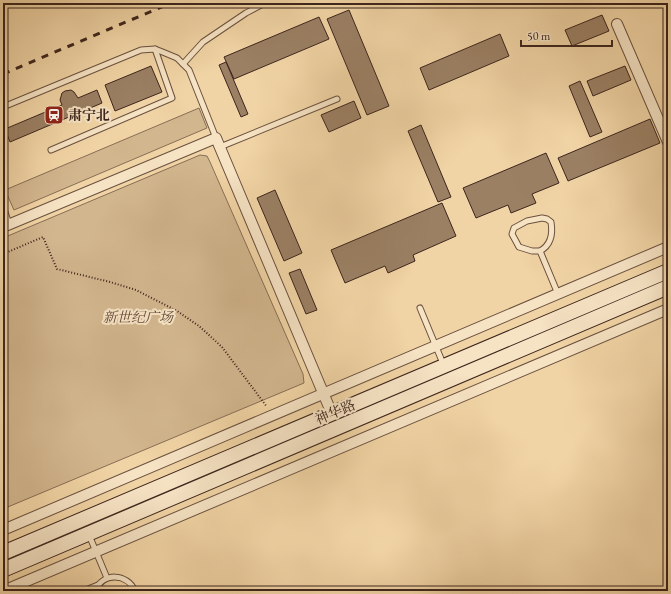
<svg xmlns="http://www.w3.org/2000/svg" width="671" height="594" viewBox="0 0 671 594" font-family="'EB Garamond','Noto Serif SC',serif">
<rect width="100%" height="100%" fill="#f1d4a5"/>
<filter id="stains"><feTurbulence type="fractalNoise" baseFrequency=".005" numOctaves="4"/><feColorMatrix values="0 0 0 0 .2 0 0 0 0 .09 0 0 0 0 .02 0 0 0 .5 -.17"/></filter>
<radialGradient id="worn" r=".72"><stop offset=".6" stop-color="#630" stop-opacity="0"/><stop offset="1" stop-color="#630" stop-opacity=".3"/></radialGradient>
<g fill="#d2b68e" stroke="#886e56">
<polygon points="199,108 207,128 14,210 5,190"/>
<polygon points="200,155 207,156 210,162 303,374 304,383 3,509 3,238"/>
</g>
<g fill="#9b8064" stroke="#3d251d">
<polygon points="349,10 389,106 367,115 327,19"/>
<polygon points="602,15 609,31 572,46 565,30"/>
<polygon points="319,17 329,39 234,79 224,57"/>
<polygon points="500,34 509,56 429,90 420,68"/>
<polygon points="226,62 248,114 241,117 219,65"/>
<polygon points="151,66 162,92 115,111 105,85"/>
<polygon points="625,66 631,80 593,96 587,81"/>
<polygon points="580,81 602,132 590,137 569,86"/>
<polygon points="71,90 74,92 78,98 97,90 102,103 10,142 5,129 62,105 60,100 62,93 65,91"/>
<polygon points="354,101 361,118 329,132 321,115"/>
<polygon points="650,119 660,143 568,181 558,158"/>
<polygon points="421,125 451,197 438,202 408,131"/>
<polygon points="546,153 559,183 532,194 536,203 511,213 508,205 476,218 463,188"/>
<polygon points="275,190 302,253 284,261 257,198"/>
<polygon points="442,203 456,236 413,255 415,261 388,273 385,266 345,283 331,250"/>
<polygon points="300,269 317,310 306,314 289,273"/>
</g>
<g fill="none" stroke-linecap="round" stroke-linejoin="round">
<g stroke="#6a513f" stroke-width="7">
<g id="service">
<polyline points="183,64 203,42 246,13 265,3"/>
<polyline points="3,107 141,50 155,49 165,53 177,58 189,70 216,138"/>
<polyline points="220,147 337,99"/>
<polyline points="51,150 172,98 155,49"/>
<polyline points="3,206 9,224"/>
<path d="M542,218L547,219L551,222C553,234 551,245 540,251H532L519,247L512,234L514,228L527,221Z"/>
<polyline points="540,251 558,294"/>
<polyline points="420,308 444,366"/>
<polyline points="89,535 107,578"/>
<polyline points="83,591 98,585"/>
<path d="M95,591C103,572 127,573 135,591"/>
</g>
</g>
<g stroke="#6a513f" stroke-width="12">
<g id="minor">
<polyline points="617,24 668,142"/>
<polyline points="3,227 216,138 332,414"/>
<polyline points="3,530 668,247"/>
<polyline points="3,591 668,309"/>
</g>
</g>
<g stroke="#3d251d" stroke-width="16">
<g id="secondary">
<polyline points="3,553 668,271"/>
<polyline points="3,570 668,287"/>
</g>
</g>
<polyline stroke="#3d251d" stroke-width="2" stroke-dasharray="1 2" stroke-linecap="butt" points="3,254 43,237 57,269 110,282 136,290 177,311 199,326 222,347 267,407"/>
<use href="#service" stroke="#f6e3c4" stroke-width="5"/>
<use href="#minor" stroke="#f6e3c4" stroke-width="10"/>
<use href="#secondary" stroke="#f6e3c4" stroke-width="14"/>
<polyline stroke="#3d251d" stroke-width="3" stroke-dasharray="7 7" stroke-linecap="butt" points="3,74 171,3"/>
</g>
<defs>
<g id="station-square" transform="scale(1)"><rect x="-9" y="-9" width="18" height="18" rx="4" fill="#8f2418" stroke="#f6e3c4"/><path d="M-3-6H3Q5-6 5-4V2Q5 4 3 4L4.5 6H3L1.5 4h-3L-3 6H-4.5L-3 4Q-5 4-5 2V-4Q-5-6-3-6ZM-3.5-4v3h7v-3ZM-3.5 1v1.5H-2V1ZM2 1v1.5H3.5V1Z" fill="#fff"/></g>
</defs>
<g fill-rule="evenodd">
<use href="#station-square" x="54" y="115"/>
</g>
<g text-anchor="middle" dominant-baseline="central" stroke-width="4" stroke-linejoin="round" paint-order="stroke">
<g font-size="14" font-weight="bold" fill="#3d251d" stroke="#f6e3c4" text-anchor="start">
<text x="68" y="115">肃宁北</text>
</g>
<g font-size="14" font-style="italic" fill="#624939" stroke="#f6e3c4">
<text x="138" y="317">新世纪广场</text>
</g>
<g font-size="14" fill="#3d251d" stroke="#f6e3c4">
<text transform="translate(335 412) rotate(-23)">神华路</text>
</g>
</g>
<rect width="671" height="594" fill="none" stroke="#f1d4a5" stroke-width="16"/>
<rect x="4" y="4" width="663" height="586" fill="none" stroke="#3d251d" stroke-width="2"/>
<rect x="8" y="8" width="655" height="578" fill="none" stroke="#3d251d"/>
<path d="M521 40v6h91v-6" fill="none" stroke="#3d251d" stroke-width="2"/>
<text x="527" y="40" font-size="12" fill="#3d251d" stroke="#f6e3c4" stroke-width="3" paint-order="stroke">50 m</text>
<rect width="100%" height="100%" filter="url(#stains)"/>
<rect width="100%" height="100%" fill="url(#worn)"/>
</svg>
